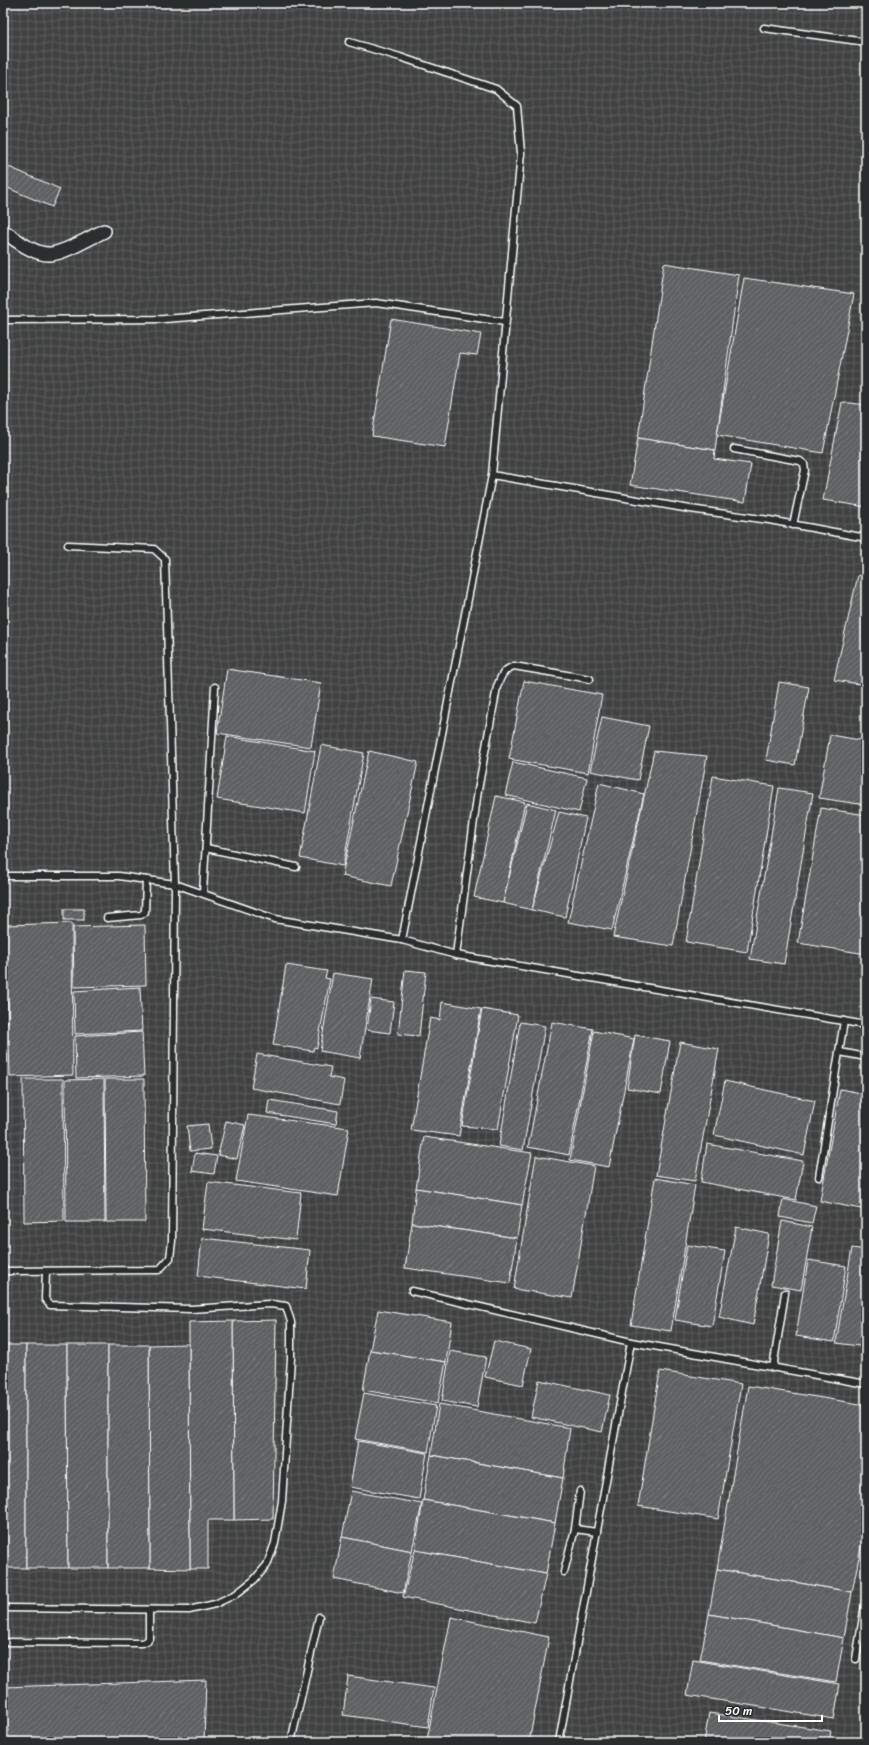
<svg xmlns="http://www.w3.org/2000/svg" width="869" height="1745" viewBox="0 0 869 1745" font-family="Sriracha,sans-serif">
<defs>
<pattern id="industrial-grid" width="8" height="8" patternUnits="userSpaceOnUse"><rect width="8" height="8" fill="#404243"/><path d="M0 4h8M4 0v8" fill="none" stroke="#5d5e5f"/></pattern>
<pattern id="building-hatch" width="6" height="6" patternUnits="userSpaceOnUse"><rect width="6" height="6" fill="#5f6162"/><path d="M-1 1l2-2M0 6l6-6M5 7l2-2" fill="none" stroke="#77797a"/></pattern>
</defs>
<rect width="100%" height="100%" fill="#333536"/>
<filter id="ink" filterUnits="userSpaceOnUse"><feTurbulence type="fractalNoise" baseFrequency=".025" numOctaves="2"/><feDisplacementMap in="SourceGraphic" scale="8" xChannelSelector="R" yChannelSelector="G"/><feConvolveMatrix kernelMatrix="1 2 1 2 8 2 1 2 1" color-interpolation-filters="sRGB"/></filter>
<g filter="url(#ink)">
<rect fill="url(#industrial-grid)" x="3" y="3" width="863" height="1739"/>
<g fill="url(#building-hatch)" stroke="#fff">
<polygon points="831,3 866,3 866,9"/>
<polygon points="9,167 60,189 52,207 3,186 3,180"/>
<polygon points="664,263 739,275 715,450 638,438"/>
<polygon points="744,278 854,294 823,453 717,435"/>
<polygon points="391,319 481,334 477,355 460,353 445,447 372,436"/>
<polygon points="842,402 866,405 866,507 823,500"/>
<polygon points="638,438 715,450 714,459 751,464 745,502 630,485"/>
<polygon points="858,575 866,577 866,685 834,680"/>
<polygon points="227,669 321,683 311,747 217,733"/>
<polygon points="524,681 602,695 588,773 509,759"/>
<polygon points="779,682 809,687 795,765 766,760"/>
<polygon points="602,717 649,726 638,780 590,771"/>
<polygon points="830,735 866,741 866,805 819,798"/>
<polygon points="227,736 315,751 305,813 217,799"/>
<polygon points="321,745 364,753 343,866 300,858"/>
<polygon points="369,751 418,762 391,886 342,876"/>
<polygon points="654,751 707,756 673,946 613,937"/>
<polygon points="513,762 587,778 579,812 505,795"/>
<polygon points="713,776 774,786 747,952 686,942"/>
<polygon points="599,783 644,794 612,930 568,922"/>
<polygon points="779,788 813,793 784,964 750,959"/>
<polygon points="496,796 525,802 503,903 474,897"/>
<polygon points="527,803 556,810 532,910 503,903"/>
<polygon points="821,808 866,815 866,954 798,943"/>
<polygon points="559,812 586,818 565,917 532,910"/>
<rect x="64" y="909" width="20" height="11"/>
<polygon points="72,923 73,1075 10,1077 9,1040 4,1041 3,1022 8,1022 8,1002 4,1002 4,986 7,986 7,964 3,964 3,948 6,948 6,925"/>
<polygon points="145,925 146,985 74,987 73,927"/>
<polygon points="286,965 327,971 325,978 330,979 317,1048 314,1047 313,1051 273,1045"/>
<polygon points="405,970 426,972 419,1036 398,1034"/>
<polygon points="333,973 373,979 360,1058 320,1051"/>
<polygon points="140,987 142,1031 75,1034 74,991"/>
<polygon points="371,999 394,1002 390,1033 367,1030"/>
<polygon points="442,1002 481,1009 459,1136 411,1130 430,1018 440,1020"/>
<polygon points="482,1009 518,1015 498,1129 462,1126"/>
<polygon points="520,1022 545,1026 523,1150 499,1146"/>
<polygon points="552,1022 593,1029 569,1155 528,1147"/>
<polygon points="594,1031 634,1039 609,1167 570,1160"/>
<polygon points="142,1032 144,1076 76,1078 75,1036"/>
<polygon points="635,1035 670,1041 661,1094 627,1088"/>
<polygon points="680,1042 719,1049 695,1181 656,1175"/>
<polygon points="257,1054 331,1067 329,1077 344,1080 340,1104 251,1088"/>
<polygon points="23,1079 63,1079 64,1221 24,1222"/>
<polygon points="104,1079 105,1222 66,1222 65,1080"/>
<polygon points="105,1079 144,1079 145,1222 106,1222"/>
<polygon points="725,1081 815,1101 804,1155 714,1135"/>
<polygon points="840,1089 866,1094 866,1210 820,1201"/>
<polygon points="269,1100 338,1111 336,1124 267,1113"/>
<polygon points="248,1115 349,1128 338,1196 236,1181"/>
<polygon points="226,1121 245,1125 237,1159 218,1155"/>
<polygon points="208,1124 211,1149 190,1151 187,1126"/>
<polygon points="424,1137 532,1153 522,1205 416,1188"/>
<polygon points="707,1144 803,1161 796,1200 701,1182"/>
<polygon points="195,1153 217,1156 214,1174 192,1171"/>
<polygon points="536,1156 594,1166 572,1298 514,1289"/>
<polygon points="655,1178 695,1185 671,1331 631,1325"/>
<polygon points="208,1182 301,1193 296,1240 202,1229"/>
<polygon points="416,1188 522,1205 517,1238 412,1223"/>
<polygon points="783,1199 816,1206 812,1223 780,1217"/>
<polygon points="782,1221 812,1227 801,1290 771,1285"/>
<polygon points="412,1223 517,1238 510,1283 405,1268"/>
<polygon points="736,1227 769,1234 753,1325 719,1317"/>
<polygon points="202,1238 310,1250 306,1289 198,1276"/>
<polygon points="687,1245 725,1251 712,1326 675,1320"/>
<polygon points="852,1248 866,1250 866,1347 836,1343"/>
<polygon points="808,1260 846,1266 834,1342 796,1336"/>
<polygon points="378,1310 452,1322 446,1362 370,1350"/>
<polygon points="276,1320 273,1519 234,1520 233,1321"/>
<polygon points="233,1321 234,1520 208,1520 208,1569 190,1569 189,1322"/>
<polygon points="494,1341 531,1349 523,1385 485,1377"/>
<polygon points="189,1344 190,1569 150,1568 149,1345"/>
<rect x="3" y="1345" width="23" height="223"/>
<polygon points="26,1345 67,1345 68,1568 26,1568"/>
<polygon points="67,1345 108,1345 108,1568 68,1568"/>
<polygon points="108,1345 149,1345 150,1568 108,1568"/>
<polygon points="370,1350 446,1362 438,1403 363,1390"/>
<polygon points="450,1351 486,1357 477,1407 442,1401"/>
<polygon points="660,1371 741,1384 718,1519 638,1506"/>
<polygon points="539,1380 610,1395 602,1432 531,1417"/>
<polygon points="748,1386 866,1405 866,1522 852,1592 717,1569"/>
<polygon points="364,1393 436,1406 428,1452 355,1439"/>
<polygon points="439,1404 570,1428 563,1478 431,1455"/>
<polygon points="358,1441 427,1453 419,1499 350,1487"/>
<polygon points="431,1455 563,1478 555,1523 423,1500"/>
<polygon points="351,1491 422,1504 412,1551 342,1537"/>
<polygon points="423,1500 555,1523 546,1574 415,1550"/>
<polygon points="342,1537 412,1551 403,1593 334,1579"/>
<polygon points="415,1550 546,1574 535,1623 403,1597"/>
<polygon points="717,1569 852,1592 844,1638 709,1614"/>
<polygon points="709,1614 844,1638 836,1682 700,1660"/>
<polygon points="451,1617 549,1637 529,1742 439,1742 427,1740"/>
<polygon points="693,1660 840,1684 834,1719 687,1695"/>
<polygon points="348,1676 434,1688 428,1727 343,1715"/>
<polygon points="206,1680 204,1742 3,1742 3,1687"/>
<polygon points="709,1713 831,1731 829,1742 704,1742"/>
</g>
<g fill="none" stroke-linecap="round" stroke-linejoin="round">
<g stroke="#fff" stroke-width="9">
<g id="lane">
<polyline points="764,28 866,42"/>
<polyline points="349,42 400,57 496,89 517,106 521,153 492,475"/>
<polyline points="3,320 164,319 376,303 505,322"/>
<polyline points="734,449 800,461 804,464 805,470 793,525"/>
<polyline points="206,848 296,867"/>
<polyline points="3,876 119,876 175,884 275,919 402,940 456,955 866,1025"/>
<polyline points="203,893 215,687"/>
<polyline points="107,918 141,915 145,912 146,880"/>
<polyline points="402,940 492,475 690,509 769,520 866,538"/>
<path d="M456,955L478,790L497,687C501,676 503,670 514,666L590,679"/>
<polyline points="840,1052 866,1057"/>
<polyline points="819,1177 844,1021"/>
<polyline points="3,1271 159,1270 170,1258 172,1241 175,884 165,559 154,549 68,545"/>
<polyline points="412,1291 631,1342 866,1384"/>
<polyline points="773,1368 785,1293"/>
<polyline points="575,1529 580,1491"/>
<polyline points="564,1572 575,1529 597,1532"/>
<polyline points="3,1608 189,1610 215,1604 236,1594 254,1580 267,1565 275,1543 282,1501 291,1358 291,1322 286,1306 270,1304 191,1309 50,1305 45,1299 46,1271"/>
<polyline points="3,1642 142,1643 147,1641 149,1638 149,1611"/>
<polyline points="856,1659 866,1599"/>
<polyline points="291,1742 319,1617"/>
<polyline points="559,1742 631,1342"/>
</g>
</g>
<g stroke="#fff" stroke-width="16">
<path id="street" d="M3,231C15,239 34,255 50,254C65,253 89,238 104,231"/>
</g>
<use href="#lane" stroke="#2a2d2e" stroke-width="6"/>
<use href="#street" stroke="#2a2d2e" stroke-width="13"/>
</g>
</g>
<rect width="869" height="1745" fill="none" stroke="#2a2d2e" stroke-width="16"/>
<rect x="8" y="8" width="853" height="1729" fill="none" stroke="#fff" stroke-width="1.5" filter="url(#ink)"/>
<path d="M719 1715v6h103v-6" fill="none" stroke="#ffffff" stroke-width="2"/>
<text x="725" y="1715" font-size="12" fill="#ffffff" stroke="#2a2d2e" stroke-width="3" paint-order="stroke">50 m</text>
</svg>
